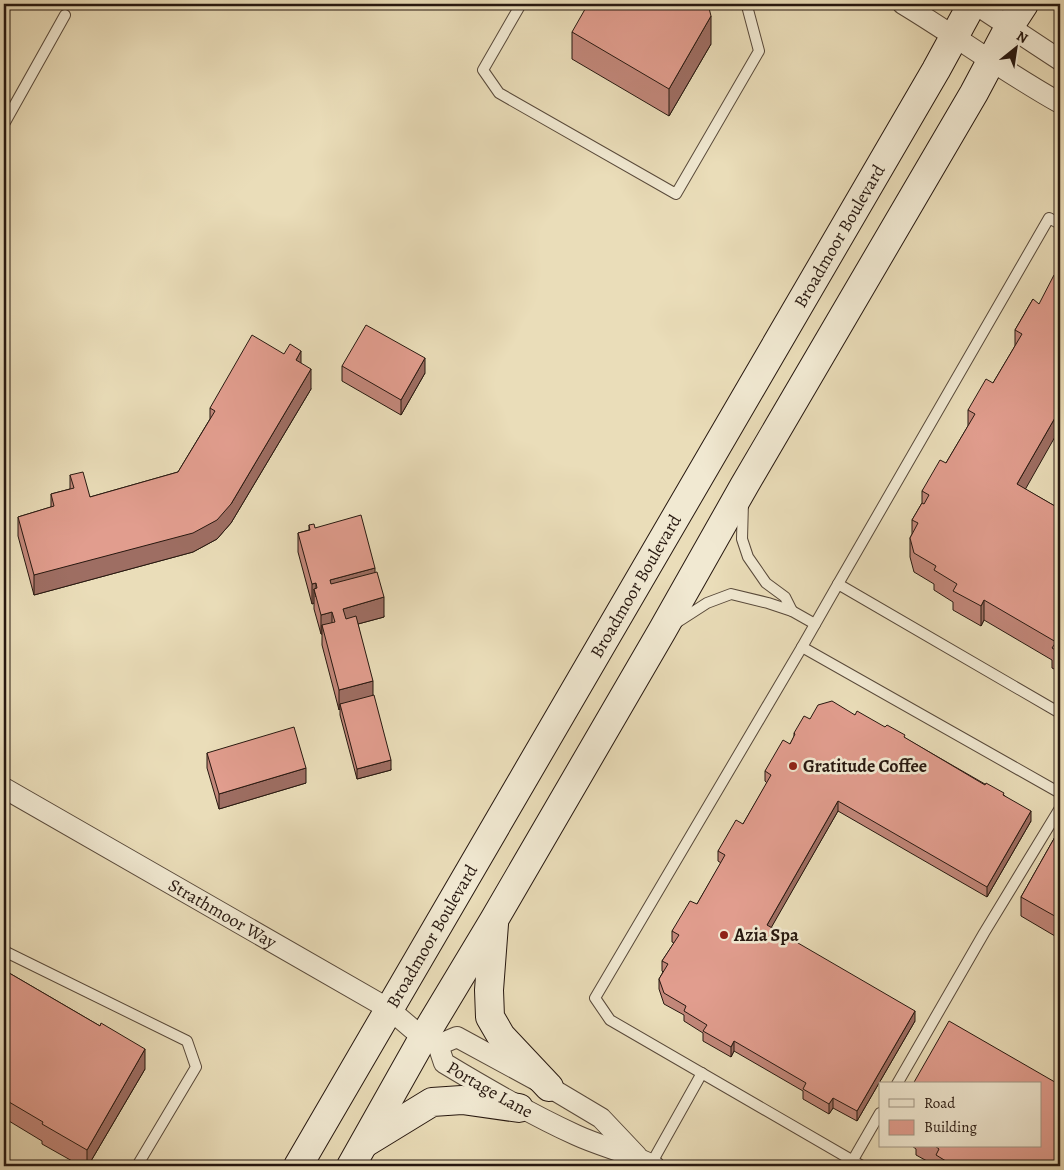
<svg xmlns="http://www.w3.org/2000/svg" width="1064" height="1170" viewBox="0 0 1064 1170" font-family="Alegreya,serif">
<rect width="100%" height="100%" fill="#eaddb9"/>
<filter id="stains"><feTurbulence type="fractalNoise" baseFrequency=".004" numOctaves="4"/><feColorMatrix values="0 0 0 0 .2 0 0 0 0 .09 0 0 0 0 .02 0 0 0 .5 -.17"/></filter>
<radialGradient id="worn" r=".72"><stop offset=".6" stop-color="#630" stop-opacity="0"/><stop offset="1" stop-color="#630" stop-opacity=".3"/></radialGradient>
<g fill="none" stroke-linecap="round" stroke-linejoin="round">
<g stroke="#58493a" stroke-width="12">
<g id="lane">
<polyline points="521,4 483,70 499,93 676,194 759,51 747,6 744,4"/>
<polyline points="4,124 65,15"/>
<polyline points="743,502 742,539 748,557 766,583 785,597 792,611"/>
<polyline points="838,584 1049,218 1060,224"/>
<polyline points="676,623 707,603 731,594 768,603 792,611 815,624"/>
<polyline points="802,647 838,584 1060,713"/>
<polyline points="4,951 187,1041 196,1067 137,1166"/>
<polyline points="897,1084 984,933 1060,808"/>
<polyline points="651,1164 702,1073"/>
<polyline points="850,1165 880,1113"/>
<polyline points="862,1166 610,1020 595,998 802,647 1060,793"/>
</g>
</g>
<g stroke="#58493a" stroke-width="22">
<g id="street">
<path d="M903,4C956,36 1006,73 1060,103"/>
<polyline points="975,4 1060,60"/>
<path id="s1" d="M4,788L389,1009L423,1038L438,1045"/>
<path id="s2" d="M438,1045L444,1063C487,1089 530,1114 576,1135C602,1147 628,1152 654,1166"/>
<polyline points="438,1045 457,1037 549,1087 601,1118 637,1156"/>
</g>
</g>
<g stroke="#271810" stroke-width="30">
<g id="secondary">
<polyline points="494,924 489,990 490,1017 501,1036 549,1087"/>
<polyline points="365,1143 432,1102 462,1100 519,1108"/>
<path id="s3" d="M298,1166L936,70L972,4"/>
<polyline points="351,1166 423,1038 494,920 662,631 744,486 974,93 1009,27 1024,4"/>
</g>
</g>
<use href="#lane" stroke="#f1e9d2" stroke-width="10"/>
<use href="#street" stroke="#f1e9d2" stroke-width="20"/>
<use href="#secondary" stroke="#f1e9d2" stroke-width="28"/>
</g>
<g fill="#c2877a" stroke="#271810">
<polygon points="572,32 711,44 669,116 572,59"/>
<polygon points="1033,299 1025,489 1060,509 1060,672 1052,668 1052,660 984,620 981,626 953,610 953,602 934,590 934,584 914,572 910,557 910,538 912,534 912,520 922,503 922,491 946,463 968,426 968,410 993,383 1015,346 1015,330"/>
<polygon points="301,363 311,389 231,523 217,539 193,552 34,595 18,536 18,517 51,507 51,494 70,489 70,475 90,497 178,472 210,419 210,408"/>
<polygon points="342,366 425,373 401,415 342,381"/>
<polygon points="309,525 315,528 375,572 384,617 358,624 373,696 391,770 357,779 340,715 340,709 339,710 322,645 322,634 321,634 314,609 314,603 312,604 298,552 298,533 309,530"/>
<polygon points="855,715 905,738 1004,795 1031,821 987,897 838,811 771,927 915,1021 857,1121 833,1108 829,1114 803,1099 803,1091 734,1051 731,1057 703,1041 703,1033 684,1021 684,1015 664,1004 659,989 659,979 663,972 662,971 662,961 674,943 672,942 672,931 697,904 721,863 718,861 718,851 743,824 767,783 765,781 765,771 790,744 794,737 794,733 810,719"/>
<polygon points="207,753 306,783 219,809 207,768"/>
<polygon points="1060,828 1060,939 1021,916 1021,897"/>
<polygon points="4,970 100,1026 145,1069 88,1166 81,1166 42,1144 42,1141 4,1118"/>
<polygon points="912,1146 1040,1146 1060,1166 936,1166 916,1155 916,1149"/>
</g>
<g fill="#9e6e63" stroke="#271810">
<polygon points="711,16 711,44 669,116 669,89"/>
<polygon points="301,351 301,370 296,360"/>
<polygon points="425,358 425,373 401,415 401,400"/>
<polygon points="311,369 311,389 231,523 217,539 193,552 34,595 34,575 231,504"/>
<polygon points="1060,409 1060,428 1017,504 1017,484"/>
<polygon points="375,568 375,587 330,599 330,580"/>
<polygon points="316,583 316,597 314,589 314,603 312,604 312,584"/>
<polygon points="384,597 384,617 343,628 343,609"/>
<polygon points="984,600 984,620 981,626 981,606"/>
<polygon points="332,612 332,631 322,625 322,634 321,634 321,615"/>
<polygon points="373,681 373,701 340,704 340,709 339,710 339,690"/>
<polygon points="391,760 391,770 357,779 357,769"/>
<polygon points="306,768 306,783 219,809 219,794"/>
<polygon points="838,801 838,811 767,935 767,925"/>
<polygon points="1031,811 1031,821 987,897 987,887"/>
<polygon points="915,1011 915,1021 857,1121 857,1111"/>
<polygon points="734,1041 734,1051 731,1057 731,1047"/>
<polygon points="145,1049 145,1069 88,1166 87,1166 87,1150"/>
<polygon points="833,1098 833,1108 829,1114 829,1104"/>
</g>
<g fill="#e19d8e" stroke="#271810">
<polygon points="588,4 708,4 711,16 669,89 572,32"/>
<polygon points="1054,275 1060,278 1060,409 1017,484 1060,509 1060,653 1052,648 1056,642 984,600 981,606 953,591 957,584 934,570 936,566 914,553 910,538 918,523 912,520 922,503 924,504 929,495 922,491 940,460 946,463 975,414 968,410 986,379 993,383 1022,334 1015,330 1033,299 1039,304"/>
<polygon points="366,325 425,358 401,400 342,366"/>
<polygon points="252,335 284,354 290,344 301,351 296,360 311,369 231,504 217,520 193,533 34,575 18,517 54,506 51,494 74,488 70,475 83,472 90,497 178,472 215,411 210,408"/>
<polygon points="361,515 375,568 330,580 331,584 377,572 384,597 343,609 346,619 356,616 373,681 339,690 322,625 335,622 332,612 321,615 314,589 317,588 316,583 312,584 298,533 310,530 309,525 314,524 315,528"/>
<polygon points="374,695 391,760 357,769 340,704"/>
<polygon points="832,701 855,715 857,711 885,727 887,725 905,735 904,737 985,785 986,783 1004,793 1003,795 1031,811 987,887 838,801 767,925 915,1011 857,1111 833,1098 829,1104 803,1089 806,1083 734,1041 731,1047 703,1031 707,1025 684,1011 686,1006 664,993 659,979 668,964 662,961 679,935 672,931 690,901 697,904 725,855 718,851 736,820 743,824 771,775 765,771 783,740 790,744 795,734 794,733 804,716 810,719 818,705"/>
<polygon points="294,727 306,768 219,794 207,753"/>
<polygon points="1060,828 1060,919 1021,897"/>
<polygon points="4,970 100,1026 101,1023 145,1049 87,1150 42,1124 43,1122 4,1099"/>
<polygon points="949,1021 1060,1085 1060,1166 968,1166 966,1165 965,1166 954,1166 936,1155 939,1149 935,1146 1040,1146 1040,1084 913,1084"/>
</g>
<g fill="#8f2418" stroke="#f1e9d2" stroke-width="2">
<circle cx="793" cy="766" r="5"/>
<circle cx="724" cy="935" r="5"/>
</g>
<g text-anchor="middle" dominant-baseline="central" stroke-width="5" stroke-linejoin="round" paint-order="stroke">
<g font-size="18" fill="#271810" stroke="#f1e9d2">
<text stroke="none"><textPath href="#s3" startOffset="1076">Broadmoor Boulevard</textPath></text>
<text stroke="none"><textPath href="#s3" startOffset="671">Broadmoor Boulevard</textPath></text>
<text stroke="none"><textPath href="#s1" startOffset="252">Strathmoor Way</textPath></text>
<text stroke="none"><textPath href="#s3" startOffset="266">Broadmoor Boulevard</textPath></text>
<text stroke="none"><textPath href="#s2" startOffset="72">Portage Lane</textPath></text>
</g>
<g font-size="18" font-weight="bold" fill="#271810" stroke="#f1e9d2" text-anchor="start">
<text x="803" y="766">Gratitude Coffee</text>
<text x="734" y="935">Azia Spa</text>
</g>
</g>
<rect width="1064" height="1170" fill="none" stroke="#eaddb9" stroke-width="20"/>
<rect x="5" y="5" width="1054" height="1160" fill="none" stroke="#271810" stroke-width="2.5"/>
<rect x="10" y="10" width="1044" height="1150" fill="none" stroke="#271810"/>
<rect x="879" y="1082" width="162" height="65" fill="#f1e9d2" stroke="#a09584"/>
<rect x="889" y="1099" width="25" height="8" fill="#f1e9d2" stroke="#a09584"/>
<text x="924" y="1108" font-size="15" fill="#271810">Road</text>
<rect x="889" y="1120" width="25" height="15" fill="#e19d8e" stroke="#a09584"/>
<text x="924" y="1132" font-size="15" fill="#271810">Building</text>
<g transform="translate(1016 48) rotate(30)" stroke="#f1e9d2" stroke-width="4" paint-order="stroke">
<path d="M0-4L9 19L0 12L-9 19Z" fill="#271810"/>
<text y="-8" font-size="14" font-weight="bold" text-anchor="middle" fill="#271810">N</text>
</g>
<rect width="100%" height="100%" filter="url(#stains)"/>
<rect width="100%" height="100%" fill="url(#worn)"/>
</svg>
